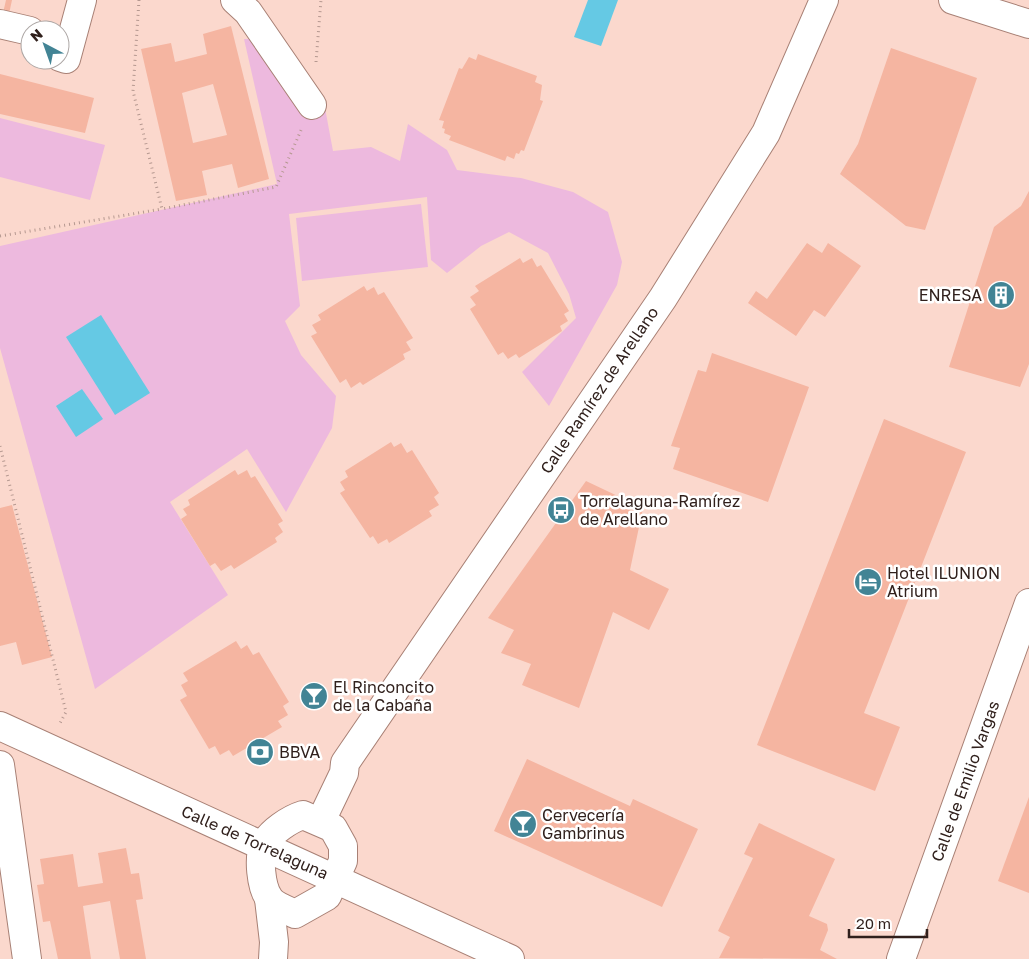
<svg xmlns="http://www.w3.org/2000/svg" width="1029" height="959" viewBox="0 0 1029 959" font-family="'Golos Text',sans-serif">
<rect width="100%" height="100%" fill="#fbd8cd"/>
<g fill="#edb9de">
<polygon points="278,38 325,108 333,151 371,147 400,161 408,124 447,150 457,170 521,178 573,192 608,212 622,262 617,285 549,406 522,372 576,318 569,294 548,253 509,232 481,246 447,273 431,260 427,197 289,214 300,306 285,321 301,355 336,396 332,428 286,512 247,449 170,502 228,595 95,689 0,348 0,246 277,184 244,39"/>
<polygon points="0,118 105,145 90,200 0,177"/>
<polygon points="421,204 428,267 302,281 296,218"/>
</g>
<g fill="#65c9e4">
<polygon points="588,0 618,0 601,46 574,37"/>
<polygon points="101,315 150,393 115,415 66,337"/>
<polygon points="82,389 103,419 76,437 56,406"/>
</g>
<g fill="#f5b5a1" fill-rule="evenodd">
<polygon points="6,0 12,0 9,14 3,13"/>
<path d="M231,26L269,179L238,188L232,164L202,171L207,195L176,201L141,49L171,43L175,62L207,54L203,34ZM213,84L227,135L193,143L182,93Z"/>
<polygon points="891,48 977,78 925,230 906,226 840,174 858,144"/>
<polygon points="478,54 537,76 535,82 542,85 540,100 543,101 524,151 521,150 519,154 516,153 514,159 507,156 505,161 449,140 451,136 444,133 445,129 442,128 444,121 439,120 459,68 462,69 469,57 476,60"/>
<polygon points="0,74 94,98 85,133 0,114"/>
<polygon points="1029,191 1029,364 1020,387 949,367 994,227 1021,206"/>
<polygon points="807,243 822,253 828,243 861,266 825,317 814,310 796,336 748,303 756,291 767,299"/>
<polygon points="520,258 523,263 532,258 537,267 541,265 569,311 564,314 568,321 560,326 562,331 519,358 516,354 508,359 503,352 498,355 470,309 476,305 470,297 479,291 475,286"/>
<polygon points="364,286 367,291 374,287 378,295 384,292 413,338 406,342 411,350 403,354 405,359 363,385 360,382 351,388 346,379 340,383 311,336 317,333 312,325 321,320 318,315"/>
<polygon points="712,353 809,387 768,502 673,469 680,448 671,446 698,370 706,372"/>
<polygon points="884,419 966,452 864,713 900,727 875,791 757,745"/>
<polygon points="391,442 394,447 401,443 407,453 412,450 439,493 434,497 439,505 429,511 432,516 389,543 387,539 378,544 373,536 370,538 340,493 345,490 340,482 348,477 345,471"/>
<polygon points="235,470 238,475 247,470 251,478 255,476 283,521 278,524 283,532 275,538 277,542 234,569 231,565 221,571 215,563 210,566 181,519 187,515 183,509 190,505 188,500"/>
<polygon points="586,481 643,508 630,570 669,589 649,630 613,612 579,708 522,685 531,664 501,653 514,630 488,618"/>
<polygon points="12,505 52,657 22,665 16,642 0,646 0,508"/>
<polygon points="236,641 241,649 247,645 253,655 259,652 289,702 283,706 288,715 278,721 282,727 233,756 229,750 220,755 215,746 209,749 180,700 187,696 181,685 188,681 183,673"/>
<polygon points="527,759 630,806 633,799 698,829 662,907 494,831"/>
<polygon points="1029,797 1029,893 998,881"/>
<polygon points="759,823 835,859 809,916 827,924 828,930 820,950 837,959 719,958 730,937 718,931 753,858 744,854"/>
<polygon points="126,848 131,874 139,873 143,899 136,900 146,959 120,959 110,901 83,906 91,959 58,959 50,921 43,922 37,885 44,884 40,859 73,854 78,887 103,883 98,853"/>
</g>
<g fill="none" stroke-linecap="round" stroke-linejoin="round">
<g stroke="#a88075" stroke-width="30">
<g id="minor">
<polyline points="235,0 248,12 312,105"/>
<polyline points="953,0 1029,24"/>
<polyline points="0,24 30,31"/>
<polyline points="60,57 66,59 82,0"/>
<polyline points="0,726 510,959"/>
<polyline points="0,765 27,959"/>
<path d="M303,815L333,828L343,846V861L327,896L295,914C287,910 273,905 269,898C261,887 258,857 264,845C270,832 290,819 303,815Z"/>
<polyline points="321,821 344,773 345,763 663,298 766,133 824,0"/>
<polyline points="269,899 274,942 273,959"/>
<polyline points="901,959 1029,603"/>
</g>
</g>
<g stroke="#b59890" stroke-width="3" stroke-dasharray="1 4" stroke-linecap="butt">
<polyline points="139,0 133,91 162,209 276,187 302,128"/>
<polyline points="316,62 321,0"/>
<polyline points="0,236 162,209"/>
<polyline points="0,446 66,712 59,725"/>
</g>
<use href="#minor" stroke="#fff" stroke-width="28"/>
</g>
<defs>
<g id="building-disc" transform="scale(1.4375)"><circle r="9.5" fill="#428495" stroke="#fff"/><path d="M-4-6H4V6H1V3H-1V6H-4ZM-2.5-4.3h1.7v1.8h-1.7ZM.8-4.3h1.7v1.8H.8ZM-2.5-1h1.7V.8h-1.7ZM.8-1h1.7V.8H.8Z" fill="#fff"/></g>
<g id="bus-disc" transform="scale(1.4375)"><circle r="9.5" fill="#428495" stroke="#fff"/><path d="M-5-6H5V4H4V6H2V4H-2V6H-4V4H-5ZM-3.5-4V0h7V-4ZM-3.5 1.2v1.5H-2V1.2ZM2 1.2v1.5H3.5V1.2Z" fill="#fff"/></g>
<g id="hotel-disc" transform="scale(1.4375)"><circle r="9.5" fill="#428495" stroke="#fff"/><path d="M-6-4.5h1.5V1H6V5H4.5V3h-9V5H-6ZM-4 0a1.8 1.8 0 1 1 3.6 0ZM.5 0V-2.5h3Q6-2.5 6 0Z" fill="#fff"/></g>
<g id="bar-disc" transform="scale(1.4375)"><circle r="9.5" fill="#428495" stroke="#fff"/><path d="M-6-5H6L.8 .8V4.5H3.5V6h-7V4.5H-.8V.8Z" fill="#fff"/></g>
<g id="bank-disc" transform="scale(1.4375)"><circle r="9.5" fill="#428495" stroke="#fff"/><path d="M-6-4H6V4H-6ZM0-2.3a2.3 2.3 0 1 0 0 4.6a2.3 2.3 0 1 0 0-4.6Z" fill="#fff"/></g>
</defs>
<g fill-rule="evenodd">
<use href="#building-disc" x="1001" y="295"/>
<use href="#bus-disc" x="561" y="510"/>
<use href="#hotel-disc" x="868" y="582"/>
<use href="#bar-disc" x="314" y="696"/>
<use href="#bank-disc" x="260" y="752"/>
<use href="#bar-disc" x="523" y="824"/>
</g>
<g text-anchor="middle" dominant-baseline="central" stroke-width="5" stroke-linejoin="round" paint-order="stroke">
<g font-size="16" fill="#30201c" stroke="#fff" text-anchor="start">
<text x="982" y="295" text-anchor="end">ENRESA</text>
<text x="580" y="501">Torrelaguna-Ramírez<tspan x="580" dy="18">de Arellano</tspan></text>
<text x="887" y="573">Hotel ILUNION<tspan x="887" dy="18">Atrium</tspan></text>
<text x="333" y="687">El Rinconcito<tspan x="333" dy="18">de la Cabaña</tspan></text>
<text x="279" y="752">BBVA</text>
<text x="542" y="815">Cervecería<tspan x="542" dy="18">Gambrinus</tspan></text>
</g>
<g font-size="16" fill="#30201c" stroke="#fff">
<text transform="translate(599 390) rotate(-56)">Calle Ramírez de Arellano</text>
<text transform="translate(965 781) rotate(-70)">Calle de Emilio Vargas</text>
<text transform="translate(255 842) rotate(24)">Calle de Torrelaguna</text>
</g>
</g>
<g transform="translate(45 45) rotate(319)"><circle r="24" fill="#ffffff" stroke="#aca6a4"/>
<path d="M0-4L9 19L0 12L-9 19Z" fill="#428495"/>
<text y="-8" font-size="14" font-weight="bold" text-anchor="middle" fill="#30201c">N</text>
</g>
<path d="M849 929v8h78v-8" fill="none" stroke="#30201c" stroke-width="2.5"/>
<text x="856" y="929" font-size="15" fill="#30201c" stroke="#ffffff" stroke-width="4" paint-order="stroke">20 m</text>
</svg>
